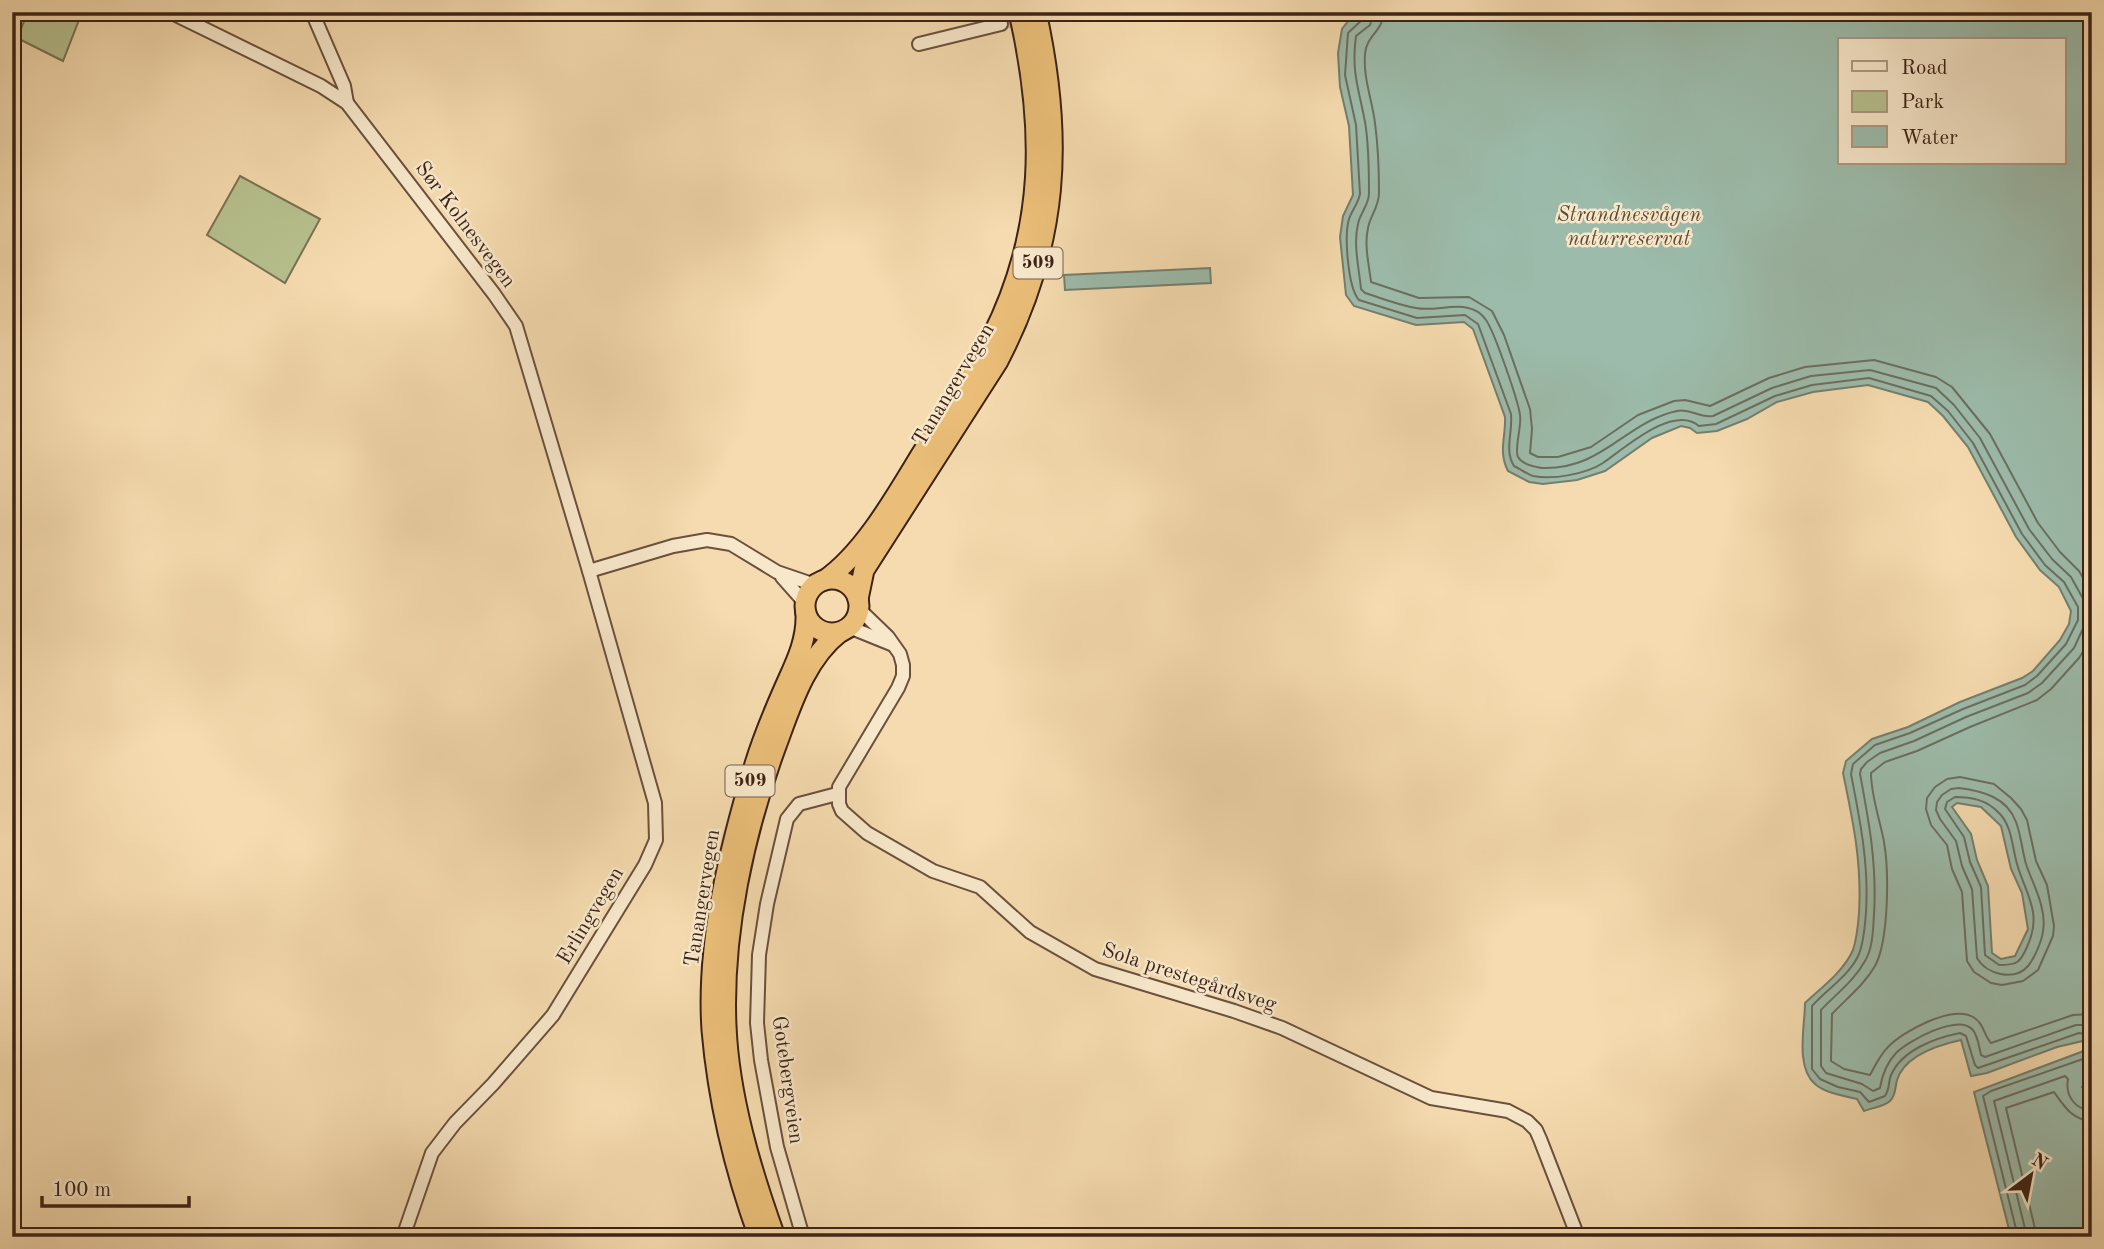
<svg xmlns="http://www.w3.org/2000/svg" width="2104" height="1249" viewBox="0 0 2104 1249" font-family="'Old Standard TT',serif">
<rect width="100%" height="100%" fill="#f5dbaf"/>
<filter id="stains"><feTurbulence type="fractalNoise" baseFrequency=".00286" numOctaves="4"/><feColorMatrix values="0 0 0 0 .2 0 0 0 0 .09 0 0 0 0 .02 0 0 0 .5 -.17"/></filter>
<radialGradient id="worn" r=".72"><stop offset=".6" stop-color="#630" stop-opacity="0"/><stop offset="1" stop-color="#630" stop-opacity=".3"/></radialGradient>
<g fill="#b7c18f" stroke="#7a7253" stroke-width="2">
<polygon points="28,12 82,12 63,61 17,38"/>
<polygon points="240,176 320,219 285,283 207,235"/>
</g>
<g fill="#9cbbaa" stroke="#767e6f" stroke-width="2" fill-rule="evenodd">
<path d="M1361,12H2092V1081L2082,1087L2092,1097V1237H2011L1974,1092L2081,1052L2088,1047L2087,1040L2057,1047L1987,1073L1971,1076L1961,1040C1938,1045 1905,1055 1897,1080C1895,1088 1896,1095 1890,1101C1885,1106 1872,1108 1864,1111L1857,1099C1844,1096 1825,1093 1815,1084C1795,1067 1805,1026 1805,1003C1821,988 1844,971 1853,950C1857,938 1858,926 1859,913C1862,863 1853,821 1843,773L1846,761L1872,739L1908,727L1960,702L2022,678L2033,671L2060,640L2069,624L2071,611L2059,587L2040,570L2016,537L1968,447L1943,416L1928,402L1868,385L1813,392L1777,402L1747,419L1717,431L1697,433L1690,428L1681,426L1652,438L1605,471L1577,480L1543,484L1529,482L1508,471C1498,452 1506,436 1505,417L1473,329L1464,322L1416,325L1354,306L1346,295L1340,237L1343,216L1353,195L1349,126L1340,87L1338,53L1342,29L1349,20ZM1840,40H2064V163H1840ZM1957,803L1981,807L2001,826L2011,869L2022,893L2028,929L2015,956L2001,959L1992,953L1988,886L1977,860L1971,834L1952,807Z"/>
<polygon points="1210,268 1211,283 1065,290 1064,275"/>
</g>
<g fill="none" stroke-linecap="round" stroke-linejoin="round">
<g stroke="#6c6e60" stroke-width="2">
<path d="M1365,12L1363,19L1348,33L1345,75L1356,125L1360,194C1358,204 1352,210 1349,219C1344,236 1348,288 1359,300L1417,318L1465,315L1478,324L1511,414C1513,432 1504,450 1514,466C1520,469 1527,474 1533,476C1553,480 1586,474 1603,463C1625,448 1673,404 1699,426L1716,424L1775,396L1812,385L1869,378L1931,396L1948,411L1973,443L2022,534L2045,565L2064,582L2078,607V620L2066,644L2037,676L2025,685L1963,709L1910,733L1875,745L1853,764L1851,774C1860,821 1869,863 1866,912C1865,926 1864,941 1859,954C1850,975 1827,989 1812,1006V1069L1820,1079L1838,1087L1860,1092L1869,1102L1885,1096C1890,1089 1888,1082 1891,1075C1902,1050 1935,1038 1960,1033L1966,1036L1975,1065L1978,1068L2079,1033L2092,1035"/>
<path d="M1374,12L1370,25L1356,36C1351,72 1359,89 1365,122C1369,145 1369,171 1369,193C1369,205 1360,213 1358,224C1353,244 1359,268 1361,289L1365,293C1381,298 1398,305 1416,308C1438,313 1470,296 1486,320C1494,331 1518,400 1520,415C1522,426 1514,449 1518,457C1522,464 1535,467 1542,468C1603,470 1625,422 1677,411C1691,408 1698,418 1713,416L1772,388L1811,376L1870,370L1936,388L1954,405L1980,438L2029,529L2052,559L2071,577L2086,604V622L2074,648L2042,683L2028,693L1966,717L1914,741L1880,753L1867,762L1861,769L1860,774C1869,822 1877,864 1874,914C1873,929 1873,948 1865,961C1854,981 1836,994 1821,1010V1066L1826,1073L1862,1084L1873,1091L1880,1088C1882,1075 1886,1064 1896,1053C1908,1041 1957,1014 1972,1029C1978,1035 1979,1047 1981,1055L1985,1057L2076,1025H2092"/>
<path d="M1384,12C1383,31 1366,36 1365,54C1363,78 1372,99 1375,123C1378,145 1379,170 1379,193C1379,207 1370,216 1368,228C1364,245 1369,265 1371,282L1419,298L1469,297L1492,311L1504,335L1530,409L1532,429L1530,453L1538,457H1558L1591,447L1638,415L1674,401L1685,400L1710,406L1769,378L1805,367L1874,360L1936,377L1952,387L1990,434L2038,523L2060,552L2079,571L2092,593"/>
<path d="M2092,637L2079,658L2051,689L2037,700L1970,727L1917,751L1885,762L1871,773C1871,796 1880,820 1884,842C1889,871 1889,940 1875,966C1864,985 1847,998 1832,1014L1831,1061L1844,1069L1870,1075C1875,1066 1880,1055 1888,1047C1903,1031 1952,1005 1973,1017C1984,1023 1984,1036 1991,1043L2073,1015L2092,1014"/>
<polygon points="1960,777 1994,784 2011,798 2021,809 2027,820 2036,861 2047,885 2054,926 2053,936 2038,970 2023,981 2002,985 1991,983 1974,972 1967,961 1962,892 1952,869 1947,845 1931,825 1926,809 1927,798 1935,787 1947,779"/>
<path d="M1959,788C1982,791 2007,797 2016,822C2021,835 2022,850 2026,864C2033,885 2047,908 2043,931C2042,941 2034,959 2028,966C2014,982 1986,974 1977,958L1972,889L1962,866L1956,841L1940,819L1936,810L1937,802L1942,795L1951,789Z"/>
<path d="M1955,797C1972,797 1987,800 1999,813C2012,826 2012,846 2017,864C2026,895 2043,913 2027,947C2020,963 2017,965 1999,965L1985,955L1981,887L1970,862L1964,837L1945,809L1947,802Z"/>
<polyline points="2018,1237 1983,1096 1991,1091 2083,1059 2092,1052"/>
<path d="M2027,1237L1994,1101L2065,1076L2068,1079C2065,1095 2074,1109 2092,1111"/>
<path d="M2037,1237L2006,1108L2054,1092C2064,1106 2072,1120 2092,1121"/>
</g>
<polyline stroke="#d0b691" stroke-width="12" stroke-dasharray="12 6" stroke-linecap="butt" points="1001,24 1052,12"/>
<g stroke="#6a503d" stroke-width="16">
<g id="minor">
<polyline points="170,12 321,86 347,103 494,294 516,326 589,571 655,803 656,840 645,865 553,1015 493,1084 455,1123 432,1153 403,1237"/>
<polyline points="312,12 344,86 347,103"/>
<polyline points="919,44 1001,24"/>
<polyline points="589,571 673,546 707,540 731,544 777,572 815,585"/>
<polyline points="782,577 805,603"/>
<polyline points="859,609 888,637 900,654 903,665 903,676 898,688 839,787 839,804 842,811 867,833 933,871 980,887 1030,932 1095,969 1234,1011 1282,1028 1431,1098 1508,1111 1527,1121 1536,1130 1540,1139 1578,1237"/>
<polyline points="849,627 891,644"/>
<polyline points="803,1237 777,1147 761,1060 757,1023 759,955 767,904 787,819 799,804 837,794"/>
</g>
</g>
<g stroke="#3c2217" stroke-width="23">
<g id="highway">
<circle cx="832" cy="606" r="27"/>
<path d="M825,580C864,553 896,496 921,455C945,417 972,378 992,337C1046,230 1045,127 1019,12"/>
<path d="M858,599L864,570L998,361C1059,244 1064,139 1036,12"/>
<path d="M759,1237C735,1171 718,1100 712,1030C706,943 730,846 755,764C763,738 773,714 784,689C795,664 807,642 806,614"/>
<path d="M775,1237C751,1170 729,1097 726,1026C722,933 744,833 776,746C791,706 805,659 840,632"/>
</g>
</g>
<use href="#minor" stroke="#f8e8cb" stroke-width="12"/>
<use href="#highway" stroke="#eabe78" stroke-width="19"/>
</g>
<g text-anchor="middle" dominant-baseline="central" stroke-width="5" stroke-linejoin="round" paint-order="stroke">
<g fill="#f8e8cb" stroke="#745d4d" stroke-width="2">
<rect x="1013.5" y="247.5" width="49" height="31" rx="5"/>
<rect x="725.5" y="765.5" width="49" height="31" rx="5"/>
</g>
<g font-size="19" font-weight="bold" fill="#3c2217">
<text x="1038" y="263">509</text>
<text x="750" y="781">509</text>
</g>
<g font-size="21" font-style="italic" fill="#5b4a35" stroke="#f8e8cb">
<text x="1629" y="215">Strandnesvågen<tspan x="1629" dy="24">naturreservat</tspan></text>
</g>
<g font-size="21" fill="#3c2217" stroke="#f8e8cb">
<text transform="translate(465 225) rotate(53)">Sør Kolnesvegen</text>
<text transform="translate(954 385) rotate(-59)">Tanangervegen</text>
<text transform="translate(703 898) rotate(-81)">Tanangervegen</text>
<text transform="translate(591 916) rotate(-59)">Erlingvegen</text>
<text transform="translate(1189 978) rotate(18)">Sola prestegårdsveg</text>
<text transform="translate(787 1080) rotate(82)">Gotebergveien</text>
</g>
</g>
<rect width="2104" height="1249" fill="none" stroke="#f5dbaf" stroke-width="42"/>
<rect x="14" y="14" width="2076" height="1221" fill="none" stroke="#3c2217" stroke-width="3.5"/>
<rect x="21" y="21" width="2062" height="1207" fill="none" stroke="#3c2217" stroke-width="2"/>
<rect x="1838" y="38" width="228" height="126" fill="#f8e8cb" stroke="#ad9983" stroke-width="2"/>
<rect x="1852" y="61" width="35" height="10" fill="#f8e8cb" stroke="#ad9983" stroke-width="2"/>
<text x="1901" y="74" font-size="21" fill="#3c2217">Road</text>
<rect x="1852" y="91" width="35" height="21" fill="#b7c18f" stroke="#ad9983" stroke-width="2"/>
<text x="1901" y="108" font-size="21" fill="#3c2217">Park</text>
<rect x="1852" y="126" width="35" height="21" fill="#9cbbaa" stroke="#ad9983" stroke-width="2"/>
<text x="1901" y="144" font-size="21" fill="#3c2217">Water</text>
<g transform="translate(2031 1175) rotate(32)" stroke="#f8e8cb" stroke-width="5" paint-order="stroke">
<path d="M0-5L12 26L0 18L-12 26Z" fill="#3c2217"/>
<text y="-10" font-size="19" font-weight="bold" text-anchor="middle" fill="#3c2217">N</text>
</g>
<path d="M42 1196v10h147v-10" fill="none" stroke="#3c2217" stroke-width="3.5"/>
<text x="52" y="1196" font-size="21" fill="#3c2217" stroke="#f8e8cb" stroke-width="5" paint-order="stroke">100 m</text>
<rect width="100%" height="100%" filter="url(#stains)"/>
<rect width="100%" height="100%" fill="url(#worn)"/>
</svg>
